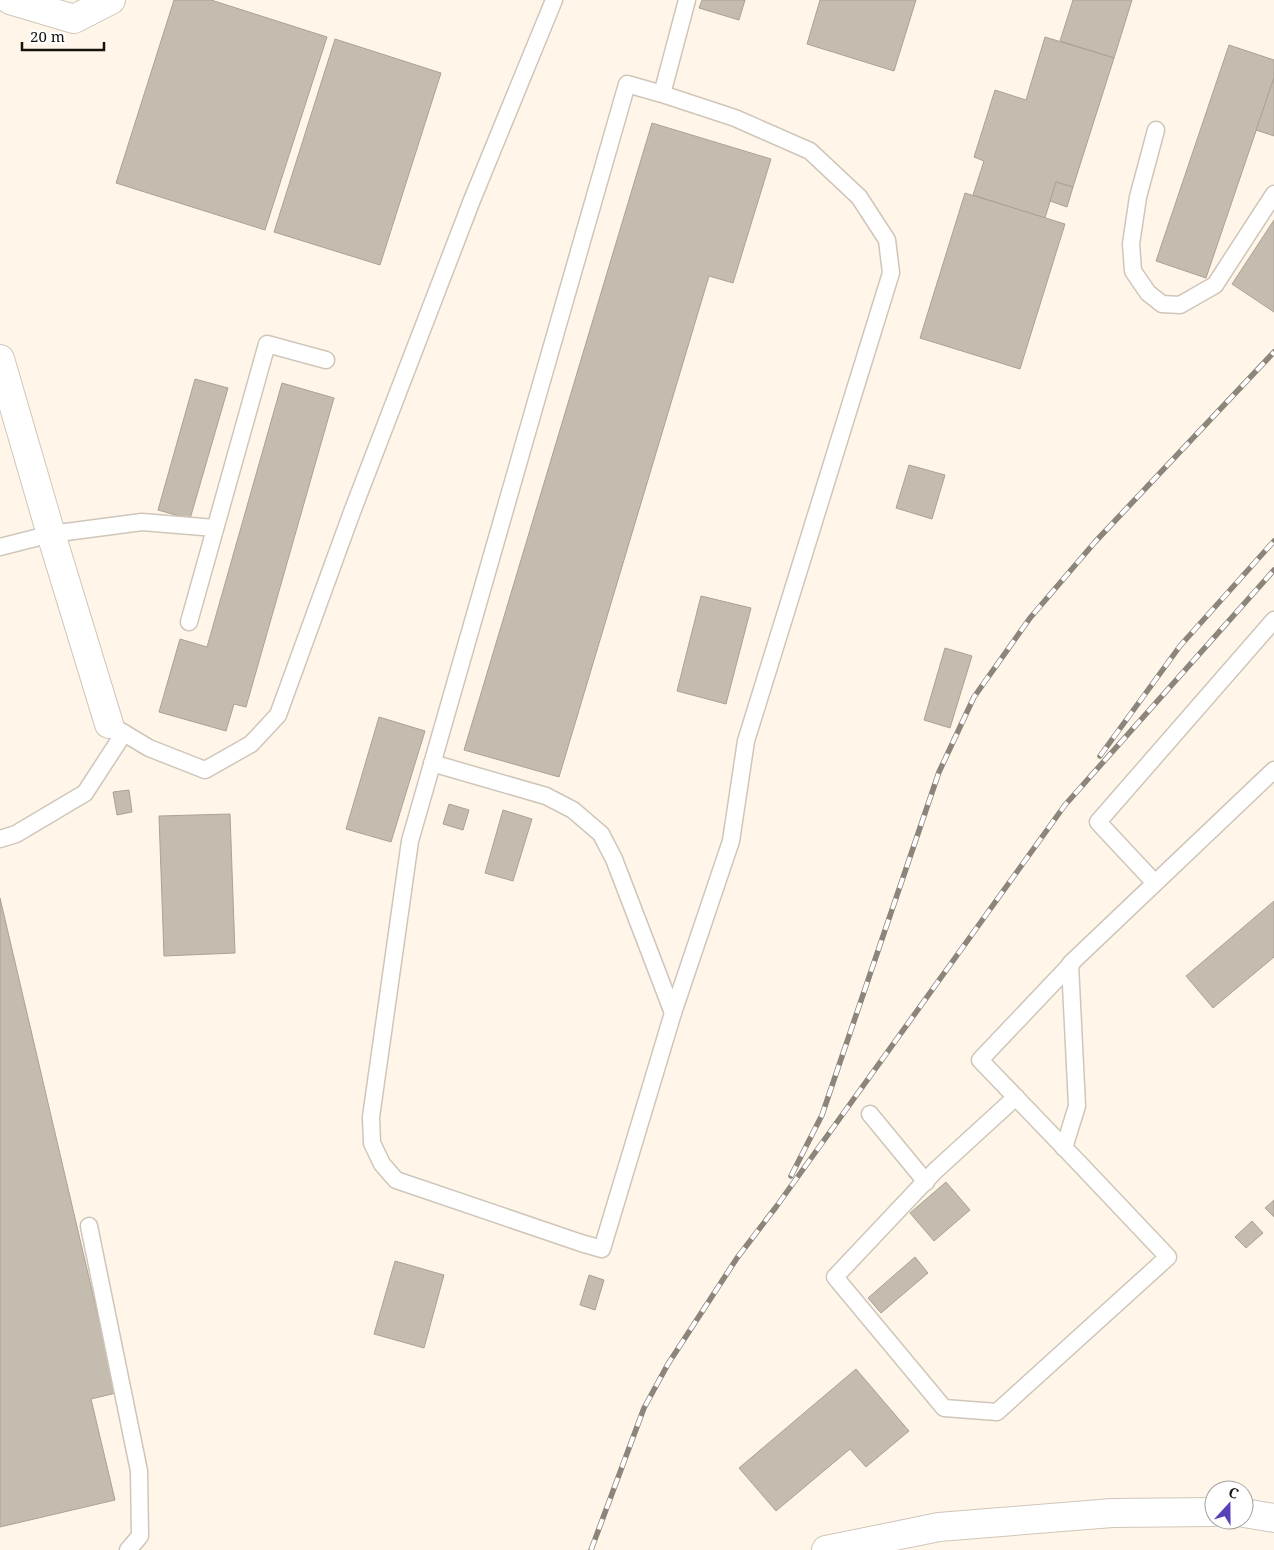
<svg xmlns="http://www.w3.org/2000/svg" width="1274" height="1550" viewBox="0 0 1274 1550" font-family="'Noto Serif',serif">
<rect width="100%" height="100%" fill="#fff6e9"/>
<g fill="#c5bcb0" stroke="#aba296">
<polygon points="174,0 211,0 327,37 265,230 116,183"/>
<polygon points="702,0 745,0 739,20 699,8"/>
<polygon points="820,0 916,0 894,71 807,44"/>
<polygon points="1073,0 1132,0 1114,58 1060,41"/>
<polygon points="1045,37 1114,58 1073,187 1056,182 1045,218 973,195 984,161 974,157 995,90 1026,100"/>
<polygon points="335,39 441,73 380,265 274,232"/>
<polygon points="1229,45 1274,60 1274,78 1206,278 1156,261"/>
<polygon points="1274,78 1274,136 1256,130"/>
<polygon points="652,123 771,159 733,283 709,276 559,777 464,750"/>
<polygon points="1056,182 1073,187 1067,207 1050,201"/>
<polygon points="965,193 1065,224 1020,369 920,338"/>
<polygon points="1274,220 1274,312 1232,284"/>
<polygon points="195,379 228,388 190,519 158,510"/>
<polygon points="282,383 334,398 246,707 234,704 226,731 159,712 180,639 207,647"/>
<polygon points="909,465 945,475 932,519 896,508"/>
<polygon points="701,596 751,608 726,704 677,691"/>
<polygon points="945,648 972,656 950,728 924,720"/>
<polygon points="379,717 425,731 391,842 346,829"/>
<polygon points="129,790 132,812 117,815 113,792"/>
<polygon points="449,804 469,810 463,830 443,824"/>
<polygon points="503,810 532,819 513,881 485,873"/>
<polygon points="230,814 235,953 164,956 159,816"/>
<polygon points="0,898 116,1393 91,1399 115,1500 0,1527"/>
<polygon points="1274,901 1274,957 1213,1008 1186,976"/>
<polygon points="946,1182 970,1210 934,1241 910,1213"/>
<polygon points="1274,1200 1274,1217 1265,1208"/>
<polygon points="1252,1221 1263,1233 1246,1248 1235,1237"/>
<polygon points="915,1257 928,1273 881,1313 868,1298"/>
<polygon points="395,1261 444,1275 424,1348 374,1334"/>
<polygon points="589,1275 604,1280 595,1310 580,1305"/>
<polygon points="856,1369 909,1431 866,1467 850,1449 776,1511 739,1468"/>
</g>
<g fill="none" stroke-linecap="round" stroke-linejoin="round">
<g stroke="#cfc6ba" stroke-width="19">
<g id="lane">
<polyline points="662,94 735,118 810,151 859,197 887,240 891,273 746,741 731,841 673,1013 602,1249 581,1243 396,1180 382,1164 372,1143 371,1117 410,841 627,84 662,94 687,0"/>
<polyline points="1156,130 1138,197 1131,244 1133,271 1148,293 1162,304 1180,305 1215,285 1274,194"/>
<polyline points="0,547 51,534 142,522 215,528"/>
<polyline points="189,622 267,344 326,360"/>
<polyline points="109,724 149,748 205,770 251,744 278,715 352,512 472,200 554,0"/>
<polyline points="432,763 546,796 573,810 601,834 614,859 673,1013"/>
<polyline points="0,839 16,834 85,793 124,733"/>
<polyline points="1155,883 1098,822 1274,620"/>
<path d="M1016,1097L935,1171L835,1277L944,1408L997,1412L1168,1257L1078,1162C1045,1128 1013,1094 980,1060L1072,963"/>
<polyline points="870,1114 926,1182"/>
<polyline points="1064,1148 1077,1106 1070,964 1274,770"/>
<polyline points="89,1226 139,1471 140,1536 128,1550"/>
</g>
</g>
<g stroke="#cfc6ba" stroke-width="30">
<g id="street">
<polyline points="10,0 74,19 111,0"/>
<polyline points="0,359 51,534 109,724"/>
<polyline points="1244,1513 1274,1518"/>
<polyline points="826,1550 939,1527 1112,1513 1214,1512"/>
</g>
</g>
<use href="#lane" stroke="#fff" stroke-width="16"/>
<use href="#street" stroke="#fff" stroke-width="28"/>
<g stroke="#8b857c" stroke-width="5.5">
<g id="rail">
<polyline points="1100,756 1180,646 1274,541"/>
<polyline points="791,1176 822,1115 939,772 974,697 1030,618 1095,542 1274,352"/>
<polyline points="591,1550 644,1408 668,1364 737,1258 776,1207 1065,805 1274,570"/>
</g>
</g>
<use href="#rail" stroke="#fff" stroke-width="4" stroke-dasharray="11" stroke-linecap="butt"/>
</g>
<g transform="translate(1229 1505) rotate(21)"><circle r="24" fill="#ffffff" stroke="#a2a19f"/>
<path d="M0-4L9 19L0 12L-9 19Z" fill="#5940b8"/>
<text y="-8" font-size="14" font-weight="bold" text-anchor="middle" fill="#16130e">С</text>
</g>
<path d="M22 42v8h82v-8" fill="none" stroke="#16130e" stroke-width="2.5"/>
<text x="30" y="42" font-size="15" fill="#16130e" stroke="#ffffff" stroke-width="4" paint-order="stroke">20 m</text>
</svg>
